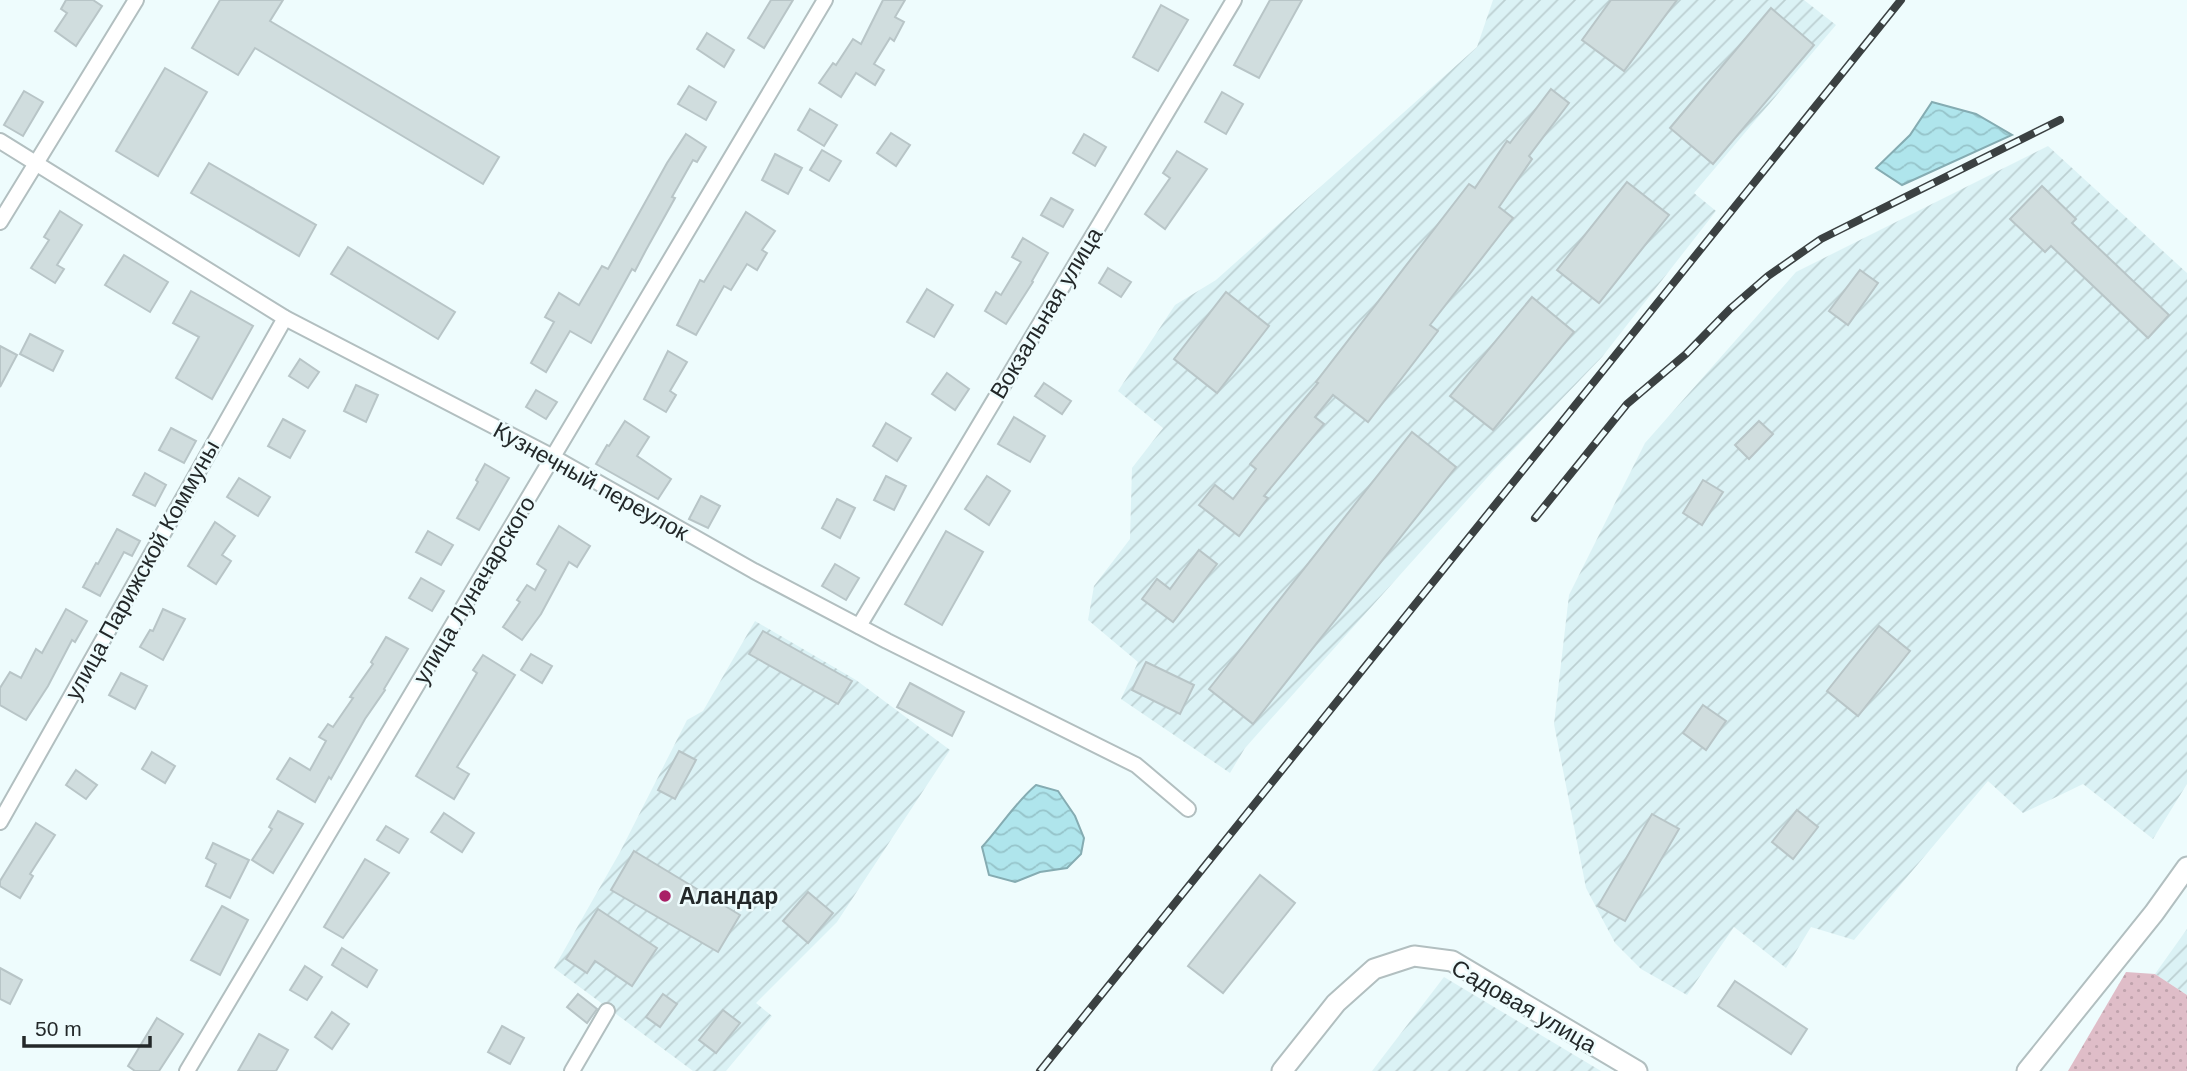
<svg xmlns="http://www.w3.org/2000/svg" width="2187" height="1071" viewBox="0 0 2187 1071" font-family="Helvetica,sans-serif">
<defs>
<pattern id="industrial-furrows" width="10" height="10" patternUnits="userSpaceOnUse" patternTransform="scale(1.75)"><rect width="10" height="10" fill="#dbf2f5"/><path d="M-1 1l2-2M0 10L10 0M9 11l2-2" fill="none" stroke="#bcd0d2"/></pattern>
<pattern id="grass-dots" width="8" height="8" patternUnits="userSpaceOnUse" patternTransform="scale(1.75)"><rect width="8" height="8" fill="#dfbdc8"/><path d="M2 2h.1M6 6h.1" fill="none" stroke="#bfa2ac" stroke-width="1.8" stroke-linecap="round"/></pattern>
<pattern id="water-waves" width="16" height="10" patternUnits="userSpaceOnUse" patternTransform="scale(1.75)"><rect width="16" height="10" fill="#afe5ec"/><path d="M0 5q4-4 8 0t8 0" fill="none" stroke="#96c4ca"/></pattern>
</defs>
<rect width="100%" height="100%" fill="#eefcfd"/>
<g fill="url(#industrial-furrows)">
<polygon points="1493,0 1804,0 1836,25 1694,193 1716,211 1602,357 1494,470 1245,748 1230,773 1121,699 1138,662 1088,620 1094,586 1130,539 1132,468 1163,428 1118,391 1175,305 1216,280 1477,47"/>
<polygon points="2048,146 2187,273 2187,784 2153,839 2083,784 2023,813 1988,781 1854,940 1811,927 1786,968 1734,927 1687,995 1641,969 1615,943 1586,888 1554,724 1569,595 1645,443 1796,272"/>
<polygon points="755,621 856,680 950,750 837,922 756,1003 772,1016 726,1071 693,1071 554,968 620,852 687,720 703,711"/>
<polygon points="2187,929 2187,995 2155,974"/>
<polygon points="1444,977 1601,1071 1372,1071"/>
</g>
<polygon fill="url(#grass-dots)" points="2126,972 2155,974 2187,995 2187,1071 2068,1071"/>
<g fill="url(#water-waves)" stroke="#85acb2" stroke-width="2">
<polygon points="1932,102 1976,114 2012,135 1902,185 1876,168 1910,135"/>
<path d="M1036,785L1058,791L1075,816L1084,838L1081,854L1067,868L1040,872L1015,882L989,875L982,847C1001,826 1015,803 1036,785Z"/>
</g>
<g fill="#d0ddde" stroke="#b8c5c7" stroke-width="2">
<polygon points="66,0 93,0 102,6 76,46 55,31 67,13 61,9"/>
<polygon points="220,0 283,0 270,21 499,157 483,184 255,48 238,75 192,48"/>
<polygon points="771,0 793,0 764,48 748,38"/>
<polygon points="883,0 905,0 895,17 904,22 894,41 890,38 874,64 884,70 875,85 856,73 841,97 819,83 833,63 836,65 853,39 861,44"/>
<polygon points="1270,0 1302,0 1259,78 1234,65"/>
<polygon points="1611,0 1677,0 1624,71 1582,40"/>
<polygon points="1161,5 1188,20 1158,71 1133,57"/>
<polygon points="1771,8 1814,45 1713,164 1670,128"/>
<polygon points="707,33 734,50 724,67 697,49"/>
<polygon points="165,68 207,92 158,176 116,151"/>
<polygon points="689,86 716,102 706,120 678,104"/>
<polygon points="1551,89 1569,103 1529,156 1532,159 1499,207 1513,218 1430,325 1438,331 1368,422 1333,395 1315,417 1324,424 1264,496 1268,498 1239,536 1199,505 1215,485 1233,499 1256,469 1250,464 1318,383 1316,382 1469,184 1475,188 1507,141 1510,143"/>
<polygon points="24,91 43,102 23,136 4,125"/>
<polygon points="1222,92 1243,104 1226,134 1205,122"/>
<polygon points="810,109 837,125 824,146 798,130"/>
<polygon points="891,133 910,145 896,166 877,153"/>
<polygon points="686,134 706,147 697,162 693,160 672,197 675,198 646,250 635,271 632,269 591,343 570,331 546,372 531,363 554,322 545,317 559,293 579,305 602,266 608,269 667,163"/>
<polygon points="1084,134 1106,147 1095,166 1073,153"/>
<polygon points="822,150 841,161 829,181 810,170"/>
<polygon points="1177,151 1207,169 1165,229 1145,214 1170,178 1163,173"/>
<polygon points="775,154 802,168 788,194 762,180"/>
<polygon points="209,163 316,225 299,256 191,193"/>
<polygon points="1627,182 1669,215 1599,303 1557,270"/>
<polygon points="2042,186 2076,219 2072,223 2169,315 2148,338 2051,246 2045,252 2010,219"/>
<polygon points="1051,198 1073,210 1063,227 1041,215"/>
<polygon points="60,211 82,225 57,265 64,269 55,283 31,268 49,240 44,237"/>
<polygon points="746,212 775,231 762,250 767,253 757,270 747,264 731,290 724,286 696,335 677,325 700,280 704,282"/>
<polygon points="1023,238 1048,253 1032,281 1033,282 1006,324 985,311 996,292 1001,295 1021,262 1012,257"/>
<polygon points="348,247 455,312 438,339 331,274"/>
<polygon points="124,255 168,282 150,312 105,285"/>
<polygon points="1108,268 1131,282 1121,297 1099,283"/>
<polygon points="1860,270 1878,283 1848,325 1829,311"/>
<polygon points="927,289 953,305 934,337 907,322"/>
<polygon points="191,291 253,326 212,399 176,378 199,337 173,323"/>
<polygon points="1226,292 1269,326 1217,393 1174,359"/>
<polygon points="1532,297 1574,332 1493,430 1450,396"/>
<polygon points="30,334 63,351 53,371 20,354"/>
<polygon points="0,346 17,355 0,387"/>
<polygon points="668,351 687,362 670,391 676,395 666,412 644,399"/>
<polygon points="300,359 319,372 308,388 289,376"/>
<polygon points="947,373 969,389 955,410 932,394"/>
<polygon points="1044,383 1071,401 1062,414 1035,396"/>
<polygon points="356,385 378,395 366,422 344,411"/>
<polygon points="536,390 557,402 546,419 526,407"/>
<polygon points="1014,417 1045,436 1030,462 998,444"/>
<polygon points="283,419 305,431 290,458 268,446"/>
<polygon points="625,421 649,437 637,456 671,479 658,499 596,464 607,445 609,446"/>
<polygon points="1759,421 1773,434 1749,459 1735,445"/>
<polygon points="886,423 911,438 897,461 873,446"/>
<polygon points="171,428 196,441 184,463 159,450"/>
<polygon points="1412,432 1456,467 1253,724 1209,689"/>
<polygon points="485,464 509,478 479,530 457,518 478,482 476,480"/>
<polygon points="145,473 166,485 155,506 133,495"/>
<polygon points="886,476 906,486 894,510 874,500"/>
<polygon points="987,476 1010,491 989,525 965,509"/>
<polygon points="239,478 270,497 258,516 227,497"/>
<polygon points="1703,480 1723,492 1702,525 1683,513"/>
<polygon points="701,496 720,506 708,528 689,519"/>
<polygon points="837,499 855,508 840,538 822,528"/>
<polygon points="215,522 235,536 222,555 231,561 216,584 188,566"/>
<polygon points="559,526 590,546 577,567 569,562 541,614 522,640 503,627 520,602 517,600 527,585 535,590 546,570 537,564"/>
<polygon points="117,529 140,541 132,556 124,552 100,596 83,587 96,563 98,564"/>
<polygon points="428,531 453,545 441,565 416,552"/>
<polygon points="946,531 983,552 942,625 905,604"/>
<polygon points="1199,550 1217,564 1173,622 1142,599 1157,579 1170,589"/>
<polygon points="835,564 859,578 846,600 822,586"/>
<polygon points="421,578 444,591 432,611 409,598"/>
<polygon points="66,609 87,621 75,642 72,640 48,686 26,720 0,705 0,688 10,672 21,678 36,649 42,653"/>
<polygon points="163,609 185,619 163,660 140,647 150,630 153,631"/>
<polygon points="1879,626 1910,651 1858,716 1827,691"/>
<polygon points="763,631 852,681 838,704 749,654"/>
<polygon points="386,637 408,649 384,689 385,690 365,719 331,779 329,777 315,802 277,779 290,758 310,770 326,741 319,737 328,724 333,727 353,698 350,697 373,664 371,662"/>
<polygon points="531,654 552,666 542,683 521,670"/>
<polygon points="483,655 515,675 457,767 469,774 454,799 416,776 477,673 473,670"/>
<polygon points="1146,662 1194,685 1180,714 1132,690"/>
<polygon points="121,673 147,686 135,709 109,695"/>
<polygon points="910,683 964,712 952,736 897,707"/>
<polygon points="1703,705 1726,721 1706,750 1683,733"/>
<polygon points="679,751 696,760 675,799 658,790"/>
<polygon points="152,752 175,766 165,783 142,769"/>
<polygon points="76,770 97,785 86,799 66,785"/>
<polygon points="1797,810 1818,827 1793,859 1772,842"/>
<polygon points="278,811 303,824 273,873 252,860 272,829 269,827"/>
<polygon points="444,813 474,833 462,852 431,832"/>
<polygon points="1652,814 1679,829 1625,921 1598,906"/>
<polygon points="36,823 55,835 30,874 33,876 20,898 0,886 0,881"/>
<polygon points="386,826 408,839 399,853 377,840"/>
<polygon points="213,843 249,860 230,898 206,886 216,864 206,858"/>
<polygon points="634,851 740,915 718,952 611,890"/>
<polygon points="365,859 389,873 343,938 324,927"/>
<polygon points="1260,875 1295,903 1223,993 1188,966"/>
<polygon points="808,892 833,913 808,943 783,921"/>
<polygon points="222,906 248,920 220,975 191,960"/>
<polygon points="598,909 657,948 632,986 595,961 587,973 566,959"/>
<polygon points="342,948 377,970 367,987 332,965"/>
<polygon points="305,966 322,977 307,1000 290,990"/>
<polygon points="0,968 22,980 10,1004 0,999"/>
<polygon points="1735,981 1807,1029 1791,1054 1718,1006"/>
<polygon points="578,994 597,1009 587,1023 567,1007"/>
<polygon points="663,994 677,1004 660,1027 646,1017"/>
<polygon points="723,1010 740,1023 716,1053 699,1040"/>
<polygon points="332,1012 349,1024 332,1049 315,1037"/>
<polygon points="157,1018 183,1034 159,1071 135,1071 128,1066"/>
<polygon points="502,1026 524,1038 510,1064 488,1052"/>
<polygon points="259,1034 288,1050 276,1071 238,1071"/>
</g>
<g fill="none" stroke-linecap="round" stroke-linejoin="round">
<g stroke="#b2bfc0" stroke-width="18">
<g id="street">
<polyline points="0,141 285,318 553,457 754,571 887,641 1136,765 1188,809"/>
<polyline points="0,222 136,0"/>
<polyline points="859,626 1234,0"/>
<polyline points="0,822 285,318"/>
<polyline points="187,1071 825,0"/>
<polyline points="572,1071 607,1011"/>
</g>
</g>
<g stroke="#b2bfc0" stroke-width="23">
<g id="secondary">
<polyline points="1282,1071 1336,1003 1374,969 1414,956 1452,961 1637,1071"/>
<polyline points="2027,1071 2154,913 2187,867"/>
</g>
</g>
<use href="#street" stroke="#fff" stroke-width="14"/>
<use href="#secondary" stroke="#fff" stroke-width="19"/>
<g stroke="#3b4142" stroke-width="8">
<g id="rail">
<polyline points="1535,518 1627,404 1686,354 1730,309 1768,276 1821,239 2060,120"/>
<polyline points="1040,1071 1901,0"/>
</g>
</g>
<use href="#rail" stroke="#eefcfd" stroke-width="5" stroke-dasharray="16" stroke-linecap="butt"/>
</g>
<circle fill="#a92166" stroke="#eefcfd" stroke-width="2.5" cx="665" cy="896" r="7"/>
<g text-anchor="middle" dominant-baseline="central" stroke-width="5" stroke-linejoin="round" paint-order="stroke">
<g font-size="23" fill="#232829" stroke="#eefcfd">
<text transform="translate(1046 313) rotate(-59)">Вокзальная улица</text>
<text transform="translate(591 481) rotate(29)">Кузнечный переулок</text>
<text transform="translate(142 570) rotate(-61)">улица Парижской Коммуны</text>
<text transform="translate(474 590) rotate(-59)">улица Луначарского</text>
<text transform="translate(1524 1006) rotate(30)">Садовая улица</text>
</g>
<g font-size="23" font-weight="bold" fill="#232829" stroke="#eefcfd" text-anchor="start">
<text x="679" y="896">Аландар</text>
</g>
</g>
<path d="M24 1036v10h126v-10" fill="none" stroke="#232829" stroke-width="3.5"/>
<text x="35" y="1036" font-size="21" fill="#232829" stroke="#eefcfd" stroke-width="5" paint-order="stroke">50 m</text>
</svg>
